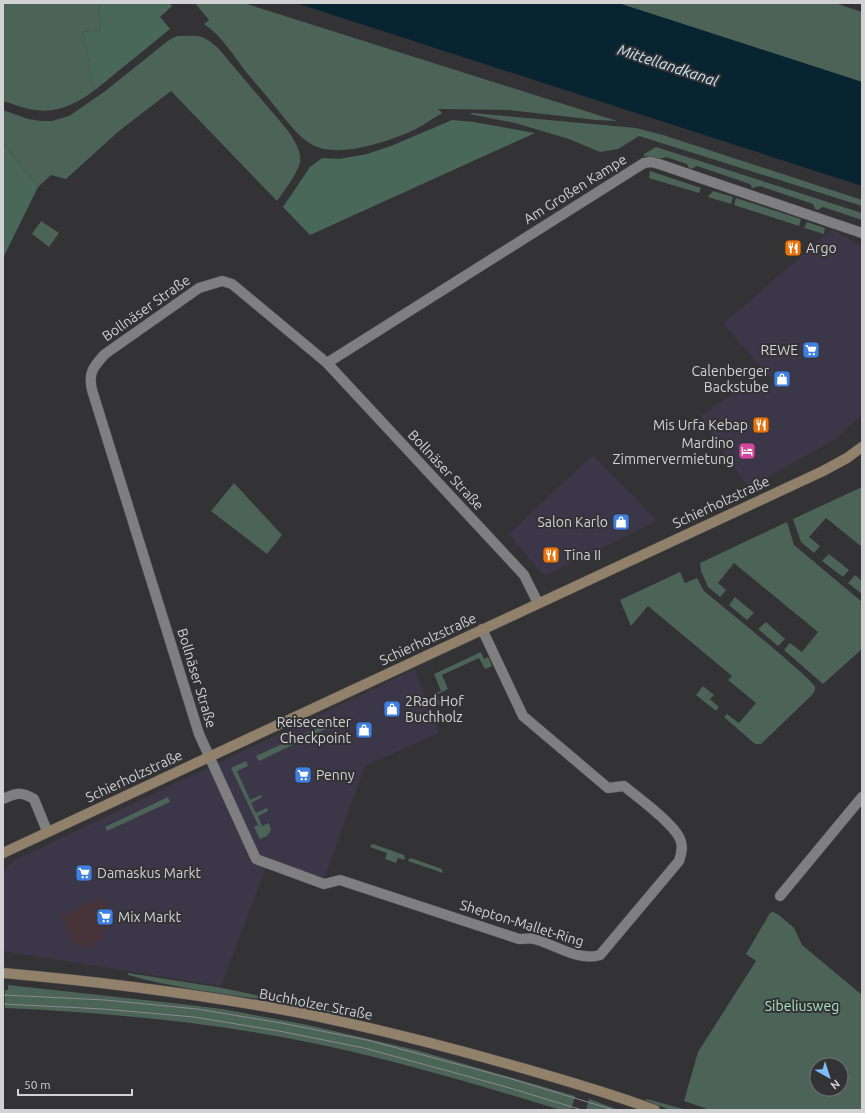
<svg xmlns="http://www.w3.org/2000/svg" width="865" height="1113" viewBox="0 0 865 1113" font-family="Ubuntu,sans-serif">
<rect width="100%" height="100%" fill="#333235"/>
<g fill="#3c3748">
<polygon points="832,229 862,247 862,414 836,439 749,488 714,439 701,415 726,399 746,383 756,393 772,380 723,323 743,307"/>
<polygon points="593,455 657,521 544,576 509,534"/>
<polygon points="415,669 439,733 365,766 324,879 269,859 221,986 3,951 3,873 13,861"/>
</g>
<polygon fill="#47343b" points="102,897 109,912 111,913 99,944 93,942 90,950 74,944 61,916"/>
<g fill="#4c6357" fill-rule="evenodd">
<path d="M3,3H99L101,30L82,32C89,51 89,71 95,90C79,102 57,114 36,110C24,109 14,104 3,101Z"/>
<path d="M195,3H244L617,121L596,120L509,110L438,109L442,113C434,118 425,124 416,129C391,141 336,160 311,144C299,137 290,125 281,114C270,100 258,86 246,72C233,55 222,36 204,24L209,20Z"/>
<polygon points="618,3 835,3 862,12 862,82"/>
<path d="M177,36C198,36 201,33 218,48L289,132C294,140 302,152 300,162C298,173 284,191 277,201L171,91L119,131L66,179L51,175L38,187L3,143V110L28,119L41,121H52L69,116L104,92L169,40Z"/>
<polygon points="473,113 636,128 663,135 862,200 862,206 639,136 618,149 600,152 569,139 515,123 469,114"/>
<path d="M656,147L862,213V220L823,207L818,210L815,209L813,204L760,186L752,188L750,184L697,166L691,169L689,168L687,164L666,157C660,160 652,157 644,156V154Z"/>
<polygon points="650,171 701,188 699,193 649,178"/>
<polygon points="713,191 733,197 731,204 708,197"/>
<polygon points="736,198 801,219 799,226 734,205"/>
<polygon points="41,221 59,233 49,247 32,234"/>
<polygon points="807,222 825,228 824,234 804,228"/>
<polygon points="234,483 282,535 267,554 211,511"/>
<polygon points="862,487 862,547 826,518 809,537 820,546 814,553 801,542 793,519"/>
<polygon points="787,522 794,545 862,602 862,649 823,684 784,650 790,643 802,652 818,632 734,563 718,583 726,590 720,597 708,587 701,571 700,563"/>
<polygon points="829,554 849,570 843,577 822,561"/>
<path d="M680,572L685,583L697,578L704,591C717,602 812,678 815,687C816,690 814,692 812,695L761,744H755L724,717L727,714L739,723L756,703L728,680L732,676L648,606L631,626L620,600Z"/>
<polygon points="855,575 862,581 862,594 848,583"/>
<polygon points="735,597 754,613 747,620 729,605"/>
<polygon points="766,622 785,639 778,646 758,629"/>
<polygon points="481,652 484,659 488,657 492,666 485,669 479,658 442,675 448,689 436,695 441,706 440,707 434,694 441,691 434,674"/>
<polygon points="703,686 714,695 710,699 719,707 716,711 696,695"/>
<polygon points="326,724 328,728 259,761 256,756"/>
<polygon points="246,761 248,766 237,771 250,800 261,795 262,797 251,803 256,813 267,808 268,811 258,816 262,826 269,823 271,830 267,836 260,839 254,827 258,825 231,768"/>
<polygon points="168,797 170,802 107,831 105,827"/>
<polygon points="373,844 404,855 405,858 404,860 398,858 396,863 385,859 387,853 370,847 371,845"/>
<polygon points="411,858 442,869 443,873 408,861 409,859"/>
<path d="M773,912L779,915L794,928L802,945L862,995V1110H710L684,1101L698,1052L756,961L746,954L770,913ZM817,1065H841V1089H817Z"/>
<path d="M128,973L217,987L347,1014V1016C320,1011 293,1005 266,1000C219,993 174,988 128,975Z"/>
<path d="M8,985L181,1004L222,1009L308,1025L416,1050L575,1096L571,1110H561C488,1088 415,1066 340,1049C230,1024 117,1013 5,1008V990H8Z"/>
<polygon points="589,1099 619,1110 586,1110"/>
<polygon points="647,1099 687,1110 670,1110 645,1100"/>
</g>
<g fill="#4a6859">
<path d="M99,3H169L172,6L160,17L170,29L95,90C89,71 89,51 82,32L101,30Z"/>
<polygon points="452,120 474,122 535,133 310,235 283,207 310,167 322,158 339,159 367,154 391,146"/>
<polygon points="3,143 38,187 3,258"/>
</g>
<polygon fill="#082431" points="296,3 618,3 862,82 862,186"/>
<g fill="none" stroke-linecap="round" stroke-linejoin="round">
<g stroke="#4e4e50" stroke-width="11">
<g id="street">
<polyline points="327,363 644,163 651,162 659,164 862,233"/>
<path d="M482,629L523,716L608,788L624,786C637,797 678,826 681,842C683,849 681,855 679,861L600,955C579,962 554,944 534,939C530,938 524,939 519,939L340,880L324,884L256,859L199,734L92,390C88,373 93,367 105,354L199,288L222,281L232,284L327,363L524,575L538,603"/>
<path d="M3,799C16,793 21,791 34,799L47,831"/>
<polyline points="780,896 862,797"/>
</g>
</g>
<g stroke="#4e4e50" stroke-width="11">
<g id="secondary">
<polyline points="3,853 823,471 847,458 862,447"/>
<path d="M3,973C104,982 206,995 306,1014C374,1028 441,1045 508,1064C558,1078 607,1092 655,1110"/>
</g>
</g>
<use href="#street" stroke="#7f7e81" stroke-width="10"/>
<use href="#secondary" stroke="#91806a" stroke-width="10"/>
<g stroke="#8a898c" stroke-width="1">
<polyline points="3,995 105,1000 197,1009 281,1023 367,1040 505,1077 614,1110"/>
<polyline points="3,1004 103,1009 194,1017 279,1031 364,1048 503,1086 582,1110"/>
</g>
</g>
<defs>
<g id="restaurant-square" transform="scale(0.9)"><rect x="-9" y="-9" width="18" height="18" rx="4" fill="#e8710a" stroke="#333235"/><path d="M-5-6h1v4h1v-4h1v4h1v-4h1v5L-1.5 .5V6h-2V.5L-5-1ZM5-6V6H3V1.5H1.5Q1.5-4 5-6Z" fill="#fff"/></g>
<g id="supermarket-square" transform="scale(0.9)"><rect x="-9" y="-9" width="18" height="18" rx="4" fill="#3f7fe0" stroke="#333235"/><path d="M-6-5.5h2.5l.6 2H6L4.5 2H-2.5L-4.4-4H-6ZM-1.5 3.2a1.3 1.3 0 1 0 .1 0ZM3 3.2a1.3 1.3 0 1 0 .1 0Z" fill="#fff"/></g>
<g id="shop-square" transform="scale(0.9)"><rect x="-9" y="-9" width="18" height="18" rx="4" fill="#3f7fe0" stroke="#333235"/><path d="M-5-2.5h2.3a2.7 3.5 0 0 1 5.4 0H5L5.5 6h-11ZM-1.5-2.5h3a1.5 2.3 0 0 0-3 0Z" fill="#fff"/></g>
<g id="hotel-square" transform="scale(0.9)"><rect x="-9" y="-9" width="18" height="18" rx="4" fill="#d1479c" stroke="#333235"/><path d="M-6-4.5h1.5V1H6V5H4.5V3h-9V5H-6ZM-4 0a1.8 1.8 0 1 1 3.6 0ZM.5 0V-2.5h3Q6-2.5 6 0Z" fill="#fff"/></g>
</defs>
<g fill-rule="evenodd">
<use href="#restaurant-square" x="793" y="248"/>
<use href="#supermarket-square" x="811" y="350"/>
<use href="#shop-square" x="782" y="379"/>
<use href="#restaurant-square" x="761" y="425"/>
<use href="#hotel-square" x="747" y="451"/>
<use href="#shop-square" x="621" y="522"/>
<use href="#restaurant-square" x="551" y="555"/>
<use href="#shop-square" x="392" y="709"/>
<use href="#shop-square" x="364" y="730"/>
<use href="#supermarket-square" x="303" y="775"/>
<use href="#supermarket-square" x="84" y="873"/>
<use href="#supermarket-square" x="105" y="917"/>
</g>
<g text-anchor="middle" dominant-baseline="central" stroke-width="4" stroke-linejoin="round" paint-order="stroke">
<g font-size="14" fill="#d2d2d4" stroke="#333235">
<text transform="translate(575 189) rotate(-32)">Am Großen Kampe</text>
<text transform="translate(146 308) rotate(-35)">Bollnäser Straße</text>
<text transform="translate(446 470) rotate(47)">Bollnäser Straße</text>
<text transform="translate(721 502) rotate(-25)">Schierholzstraße</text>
<text transform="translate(428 639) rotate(-25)">Schierholzstraße</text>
<text transform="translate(197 678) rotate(73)">Bollnäser Straße</text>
<text transform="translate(134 776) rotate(-25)">Schierholzstraße</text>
<text transform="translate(522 923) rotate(17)">Shepton-Mallet-Ring</text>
<text transform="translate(316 1004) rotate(11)">Buchholzer Straße</text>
</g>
<g font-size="14" fill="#d2d2d4" stroke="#333235" text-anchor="start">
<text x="806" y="248">Argo</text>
<text x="798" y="350" text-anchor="end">REWE</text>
<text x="769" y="371" text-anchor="end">Calenberger<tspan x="769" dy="16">Backstube</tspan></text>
<text x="748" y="425" text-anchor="end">Mis Urfa Kebap</text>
<text x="734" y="443" text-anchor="end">Mardino<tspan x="734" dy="16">Zimmervermietung</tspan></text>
<text x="608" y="522" text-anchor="end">Salon Karlo</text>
<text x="564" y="555">Tina II</text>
<text x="405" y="701">2Rad Hof<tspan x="405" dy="16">Buchholz</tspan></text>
<text x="351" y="722" text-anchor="end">Reisecenter<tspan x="351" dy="16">Checkpoint</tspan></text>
<text x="316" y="775">Penny</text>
<text x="97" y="873">Damaskus Markt</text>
<text x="118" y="917">Mix Markt</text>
</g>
<g font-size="14" fill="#a9e3c6" stroke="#333235">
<text x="802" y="1006">Sibeliusweg</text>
</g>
<g font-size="15" font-style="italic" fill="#c6e7f9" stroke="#333235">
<text transform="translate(668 65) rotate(18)">Mittellandkanal</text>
</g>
</g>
<rect width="865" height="1113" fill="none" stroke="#d2d2d4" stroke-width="8"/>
<g transform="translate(829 1077) rotate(141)"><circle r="19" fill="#333235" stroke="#737275"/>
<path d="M0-3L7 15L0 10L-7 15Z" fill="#7fbdfa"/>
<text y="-6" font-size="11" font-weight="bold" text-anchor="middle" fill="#d2d2d4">N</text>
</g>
<path d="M18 1089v6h114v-6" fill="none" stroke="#d2d2d4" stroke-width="2"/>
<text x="24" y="1089" font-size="12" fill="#d2d2d4" stroke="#333235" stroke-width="3" paint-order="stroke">50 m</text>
</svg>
